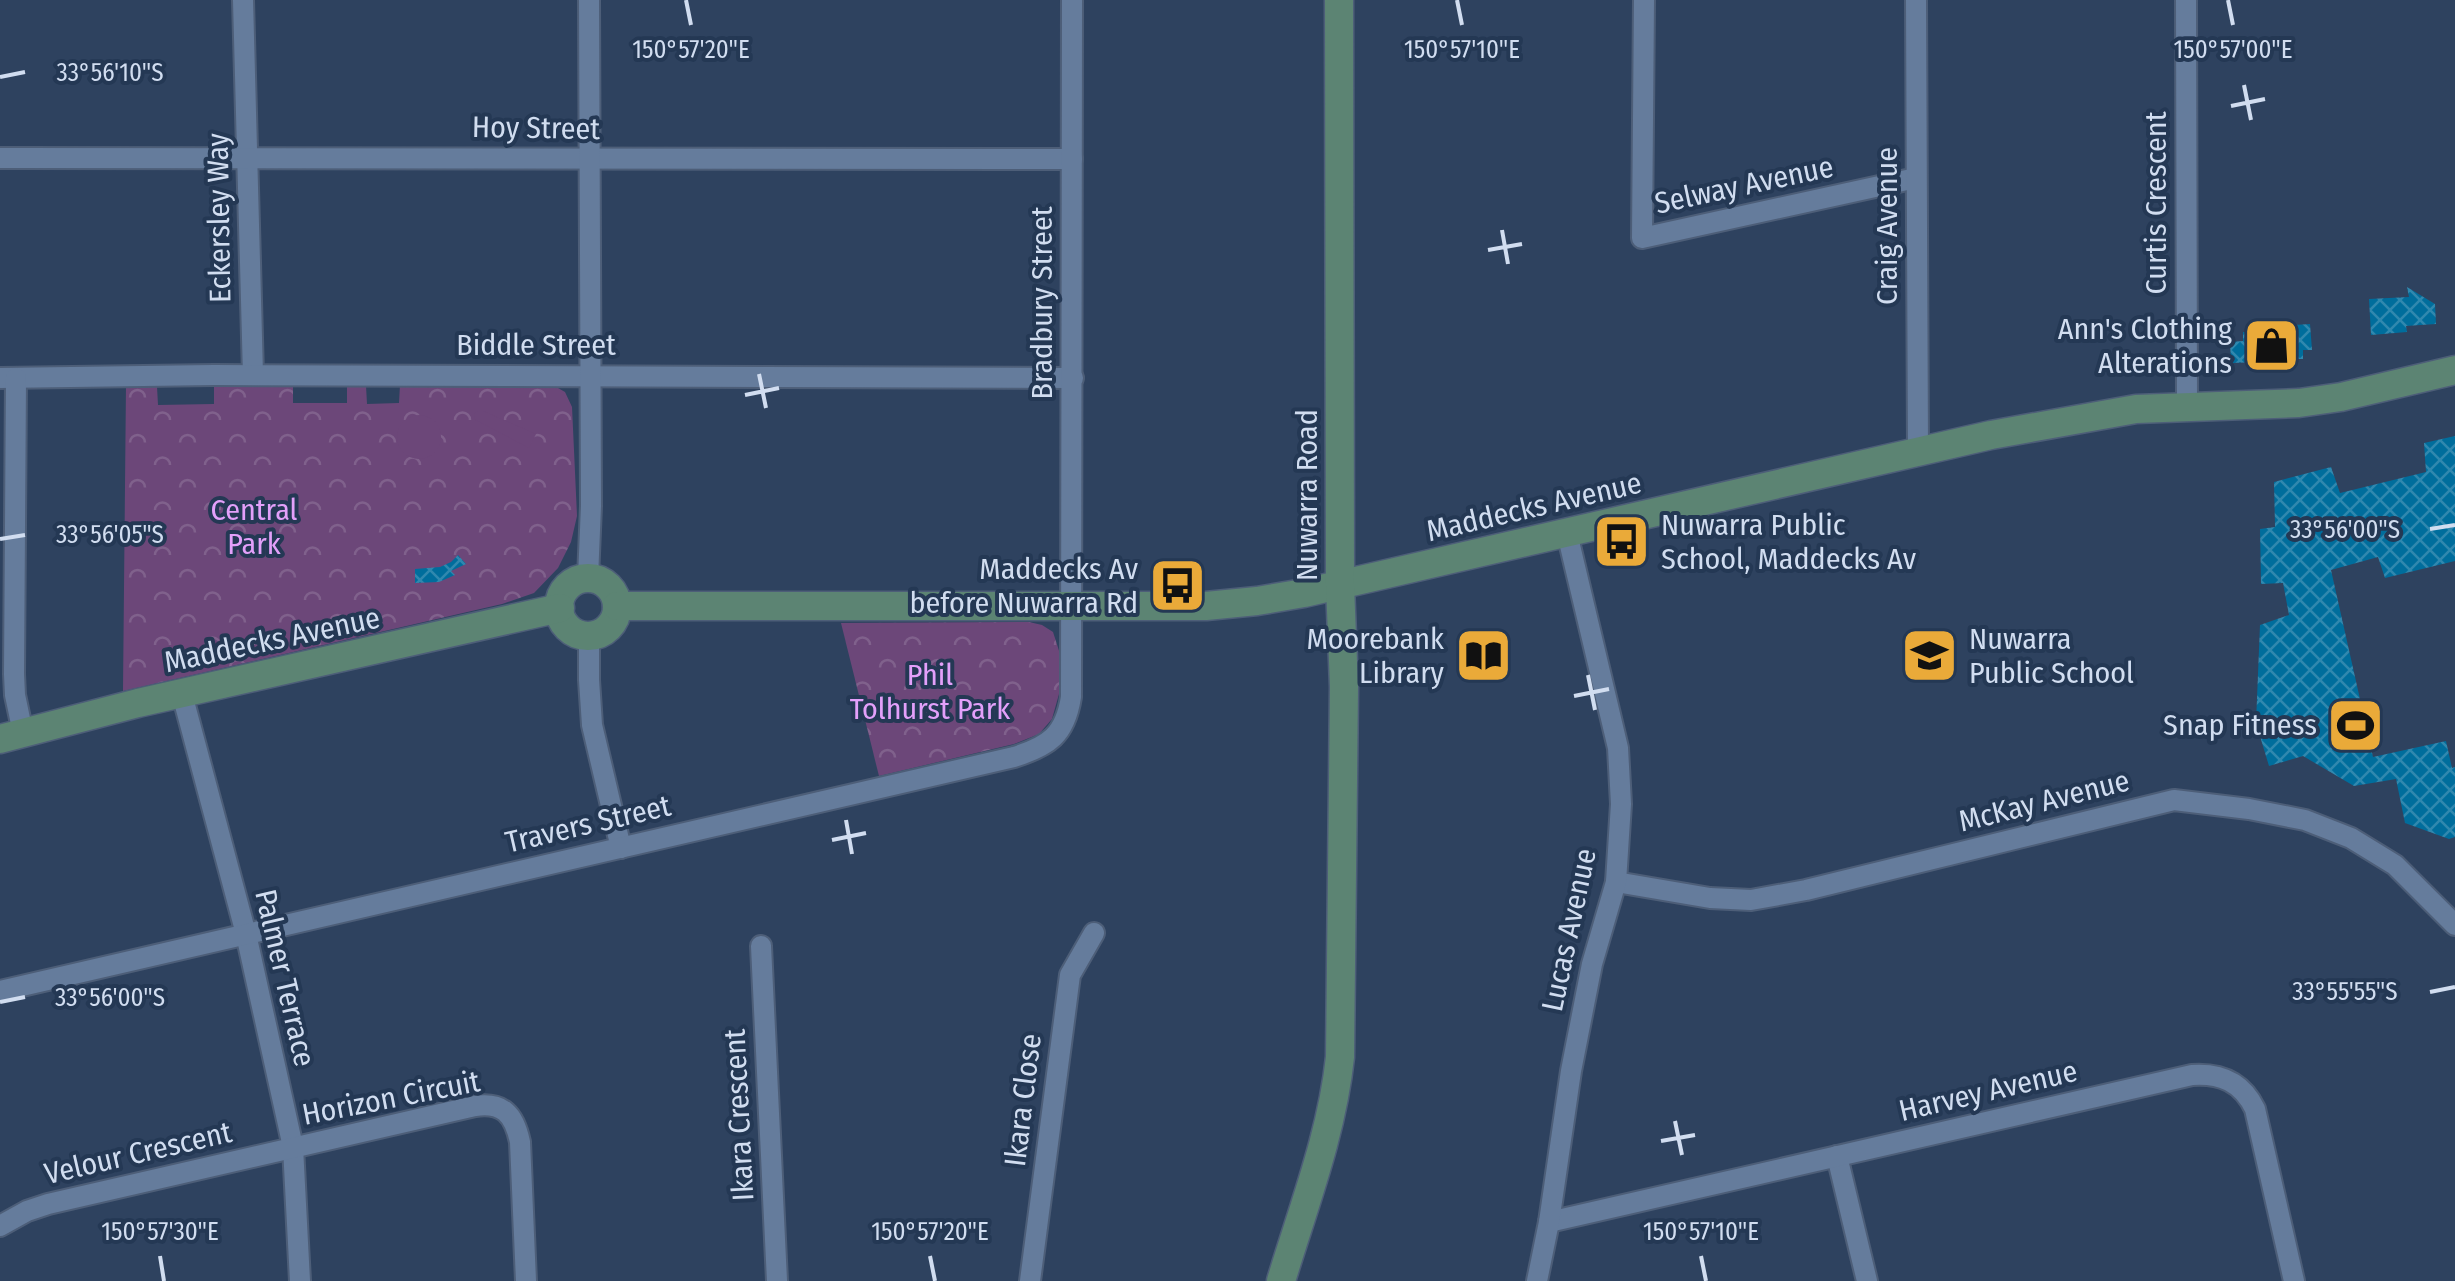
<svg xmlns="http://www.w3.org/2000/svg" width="2455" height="1281" font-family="'Fira Sans Condensed',sans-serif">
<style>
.park{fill:url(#park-crowns)}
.garden{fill:#6c4779}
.building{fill:url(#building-cross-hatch)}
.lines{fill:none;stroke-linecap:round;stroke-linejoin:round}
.street-casing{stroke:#4d5e78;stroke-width:24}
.secondary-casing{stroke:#4d5e78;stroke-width:31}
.street{stroke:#657c9c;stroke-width:20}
.secondary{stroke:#5c8473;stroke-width:28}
.ticks{fill:none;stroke:#d1ddf0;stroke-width:4}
.labels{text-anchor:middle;stroke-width:8;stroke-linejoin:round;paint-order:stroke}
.street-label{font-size:30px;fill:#d1ddf0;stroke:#243854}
.poi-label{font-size:30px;fill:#d1ddf0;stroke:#243854;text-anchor:end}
.park-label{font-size:30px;fill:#e3a0fa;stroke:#243854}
.ticks-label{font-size:25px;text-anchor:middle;fill:#d1ddf0;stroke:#243854;stroke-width:8;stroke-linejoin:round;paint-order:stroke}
</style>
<defs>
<pattern id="park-crowns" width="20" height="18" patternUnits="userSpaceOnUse" patternTransform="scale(2.5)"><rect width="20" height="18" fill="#6c4779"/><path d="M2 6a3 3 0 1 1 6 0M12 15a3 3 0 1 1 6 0" fill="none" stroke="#80618c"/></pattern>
<pattern id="building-cross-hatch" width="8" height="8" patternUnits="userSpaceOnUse" patternTransform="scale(2.5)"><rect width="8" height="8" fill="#006d9c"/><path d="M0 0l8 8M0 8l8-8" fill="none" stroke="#3088af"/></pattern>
</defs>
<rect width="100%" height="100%" fill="#2e425f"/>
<g class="park">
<path d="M551,384L565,392L572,407L577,516L571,542L558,568L534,593L502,604L123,691L126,386L157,387L158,405L214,404V387L293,386V403H347V385L366,386L367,404L399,403L400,385Z"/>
<path d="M1029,622L1042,625L1053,632L1061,657L1059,694L1052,719L1039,734L1014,744L879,776L841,623Z"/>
</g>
<g class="garden">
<path d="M478,411H483L536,434L529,448L474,419L475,413Z"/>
<circle cx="419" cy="437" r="22"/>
</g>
<g class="building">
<path d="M2407,287L2435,304L2436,324L2406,326L2407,332L2371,335L2369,299L2409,297Z"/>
<path d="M2267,321H2277L2278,326L2310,324L2312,350H2303V359H2292V363H2283V365L2261,366V362L2231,363L2230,342L2243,341V332H2250Z"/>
<path d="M2455,436V561L2385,578L2378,557L2331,570L2373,757L2446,741L2452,768L2455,767V837L2449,839L2405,823L2396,779L2354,786L2303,756L2269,766L2256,723L2260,625L2289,615L2283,583L2261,584L2260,529L2275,527L2274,482L2331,467L2340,493L2426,472L2424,443Z"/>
<path d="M458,555L466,564L451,571L455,575L439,582L415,583V569L440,567L451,562Z"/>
</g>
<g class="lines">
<defs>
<g id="street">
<path d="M243,0L253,375"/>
<path d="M1644,0L1642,238L1916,178"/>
<path d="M1916,0L1918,452"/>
<path d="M2186,0L2187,407"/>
<path d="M0,158C357,157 714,159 1072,159"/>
<path d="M0,378L214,375L1073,378"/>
<path d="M16,378L14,674L15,695L23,733"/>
<path d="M588,578L591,506L589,0"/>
<path d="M589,636V680L592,725L621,848"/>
<path d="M182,694L246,934L293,1147L300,1281"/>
<path d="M1616,882L1710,898L1751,900L1806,890L2174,800L2249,809L2305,820L2351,838L2395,865L2455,925"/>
<path d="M761,946L777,1281"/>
<path d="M0,991L1014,757C1049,746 1065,735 1071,697L1072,0"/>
<path d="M1837,1156L1867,1281"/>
<path d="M1549,1222L2192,1075C2221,1073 2242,1082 2255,1109L2294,1281"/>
<path d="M0,1226L27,1211L48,1204L475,1106C503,1102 514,1114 520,1142L526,1281"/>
<path d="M1030,1281L1070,975L1094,933"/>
<path d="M1537,1281L1549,1222L1571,1071L1592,964L1616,882L1621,804L1618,748L1567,533"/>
</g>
<g id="secondary">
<circle cx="588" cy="607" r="29"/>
<path d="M617,606H1206L1257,601L1304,593L1991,435L2136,409L2299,403L2341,397L2455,370"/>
<path d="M0,739L138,703L560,608"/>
<path d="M1281,1281C1303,1208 1332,1134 1340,1057L1344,687L1340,585L1339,0"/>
</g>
</defs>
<use href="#street" class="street-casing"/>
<use href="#secondary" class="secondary-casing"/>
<use href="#street" class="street"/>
<use href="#secondary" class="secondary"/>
</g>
<path class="ticks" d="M686,0L691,25M1457,0L1462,25M2228,0L2233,25M0,77L25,72M2244,85L2251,120M2231,106L2265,99M1502,230L1508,264M1488,250L1522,244M759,374L766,408M745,395L779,388M2430,529L2455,525M0,539L25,535M1588,675L1595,710M1574,696L1609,689M846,820L852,854M832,840L866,833M2430,992L2455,987M0,1002L25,997M1675,1121L1682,1155M1661,1141L1695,1135M160,1256L164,1281M930,1256L935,1281M1701,1256L1706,1281"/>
<defs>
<symbol id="shop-square" viewBox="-11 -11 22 22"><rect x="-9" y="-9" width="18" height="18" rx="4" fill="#eaaa39" stroke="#243854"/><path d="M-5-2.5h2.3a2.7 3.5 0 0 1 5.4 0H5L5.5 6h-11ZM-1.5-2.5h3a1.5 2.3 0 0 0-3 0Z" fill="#111"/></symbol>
<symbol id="bus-square" viewBox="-11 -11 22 22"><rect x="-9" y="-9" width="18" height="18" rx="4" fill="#eaaa39" stroke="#243854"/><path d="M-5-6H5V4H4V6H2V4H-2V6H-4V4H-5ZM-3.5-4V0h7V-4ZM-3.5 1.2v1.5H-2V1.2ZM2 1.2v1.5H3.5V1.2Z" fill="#111"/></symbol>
<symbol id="library-square" viewBox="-11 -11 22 22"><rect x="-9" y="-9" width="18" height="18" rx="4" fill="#eaaa39" stroke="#243854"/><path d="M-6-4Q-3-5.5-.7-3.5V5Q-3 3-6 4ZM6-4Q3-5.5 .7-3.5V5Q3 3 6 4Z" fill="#111"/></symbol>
<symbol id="school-square" viewBox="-11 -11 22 22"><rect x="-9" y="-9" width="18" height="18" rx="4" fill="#eaaa39" stroke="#243854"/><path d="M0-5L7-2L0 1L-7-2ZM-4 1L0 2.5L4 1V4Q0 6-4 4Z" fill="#111"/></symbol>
<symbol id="stadium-square" viewBox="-11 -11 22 22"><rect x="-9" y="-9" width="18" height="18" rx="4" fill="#eaaa39" stroke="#243854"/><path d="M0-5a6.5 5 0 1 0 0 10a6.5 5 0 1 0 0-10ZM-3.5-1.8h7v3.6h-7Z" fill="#111"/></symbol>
</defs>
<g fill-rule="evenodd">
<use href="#shop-square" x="2240" y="314" width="63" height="63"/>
<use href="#bus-square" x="1590" y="510" width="63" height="63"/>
<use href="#bus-square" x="1146" y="554" width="63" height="63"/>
<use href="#library-square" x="1452" y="624" width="63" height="63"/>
<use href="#school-square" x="1898" y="624" width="63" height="63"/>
<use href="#stadium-square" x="2324" y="694" width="63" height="63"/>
</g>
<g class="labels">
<g class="street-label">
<text transform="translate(536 128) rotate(1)" y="10">Hoy Street</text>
<text transform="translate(1744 185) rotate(-12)" y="10">Selway Avenue</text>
<text transform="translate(2156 203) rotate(-90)" y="10">Curtis Crescent</text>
<text transform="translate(219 218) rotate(-91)" y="10">Eckersley Way</text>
<text transform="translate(1887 226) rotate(-90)" y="10">Craig Avenue</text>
<text transform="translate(1042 303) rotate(-90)" y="10">Bradbury Street</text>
<text x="536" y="355">Biddle Street</text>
<text transform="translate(1307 495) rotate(-90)" y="10">Nuwarra Road</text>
<text transform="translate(1534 507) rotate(-13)" y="10">Maddecks Avenue</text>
<text transform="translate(272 640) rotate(-12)" y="10">Maddecks Avenue</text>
<text transform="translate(2044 801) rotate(-14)" y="10">McKay Avenue</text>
<text transform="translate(588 824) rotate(-13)" y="10">Travers Street</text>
<text transform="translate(1569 930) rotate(-78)" y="10">Lucas Avenue</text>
<text transform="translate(285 978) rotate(77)" y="10">Palmer Terrace</text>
<text transform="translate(1988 1091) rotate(-13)" y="10">Harvey Avenue</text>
<text transform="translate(391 1098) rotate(-11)" y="10">Horizon Circuit</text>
<text transform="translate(1023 1100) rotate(-83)" y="10">Ikara Close</text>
<text transform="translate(739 1115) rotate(-93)" y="10">Ikara Crescent</text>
<text transform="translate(138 1153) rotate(-13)" y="10">Velour Crescent</text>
</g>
<g class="poi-label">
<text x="2232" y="339">Ann's Clothing<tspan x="2232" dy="34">Alterations</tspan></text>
<text x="1661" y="535" text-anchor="start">Nuwarra Public<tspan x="1661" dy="34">School, Maddecks Av</tspan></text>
<text x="1138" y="579">Maddecks Av<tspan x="1138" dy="34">before Nuwarra Rd</tspan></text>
<text x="1444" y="649">Moorebank<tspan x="1444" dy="34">Library</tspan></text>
<text x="1969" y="649" text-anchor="start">Nuwarra<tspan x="1969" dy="34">Public School</tspan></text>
<text x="2317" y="735">Snap Fitness</text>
</g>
<g class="park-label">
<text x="254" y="520">Central<tspan x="254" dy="34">Park</tspan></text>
<text x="930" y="685">Phil<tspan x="930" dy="34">Tolhurst Park</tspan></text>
</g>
</g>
<g class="ticks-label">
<text x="1462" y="58">150°57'10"E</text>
<text x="2233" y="58">150°57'00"E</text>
<text x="691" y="58">150°57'20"E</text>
<text x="110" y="81">33°56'10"S</text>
<text x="2345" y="538">33°56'00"S</text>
<text x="110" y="543">33°56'05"S</text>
<text x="2345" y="1000">33°55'55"S</text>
<text x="110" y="1006">33°56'00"S</text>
<text x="160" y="1240">150°57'30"E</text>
<text x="930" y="1240">150°57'20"E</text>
<text x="1701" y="1240">150°57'10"E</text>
</g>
</svg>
